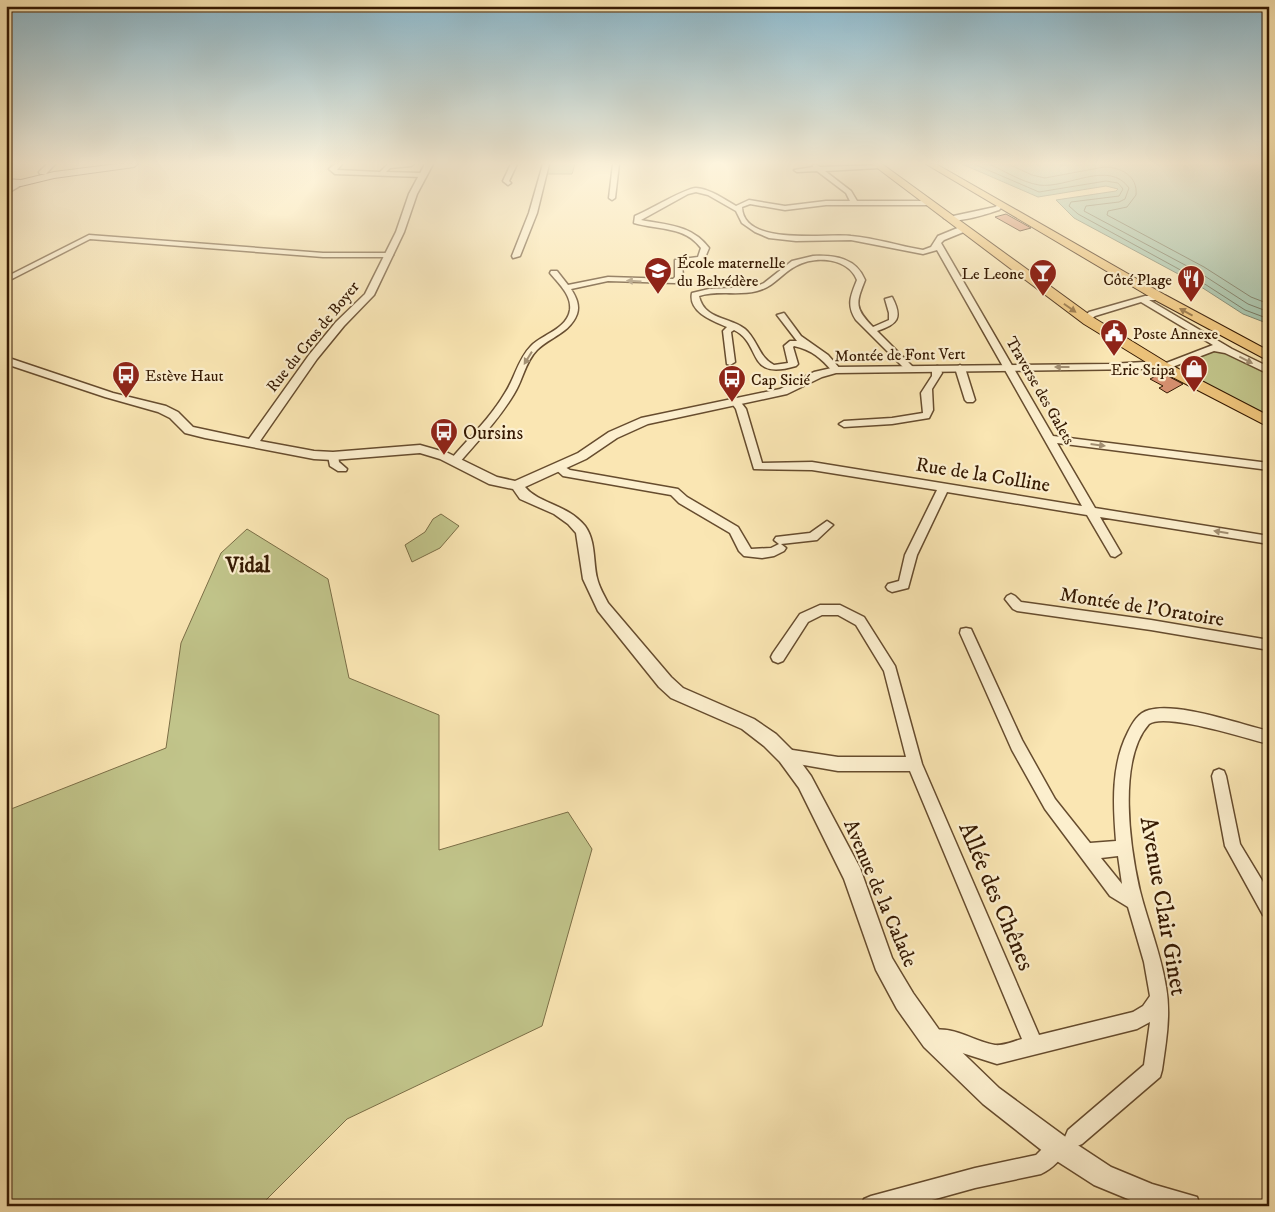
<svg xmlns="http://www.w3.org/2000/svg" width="1275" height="1212" font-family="'IM FELL DW Pica',serif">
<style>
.green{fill:#c1c48a;stroke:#7b6e46}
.water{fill:#9fc0a8;stroke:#757d66}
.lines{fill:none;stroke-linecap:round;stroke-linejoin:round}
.shore{stroke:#6a6c55;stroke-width:1}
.building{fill:#d69070;stroke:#351902}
.minor-casing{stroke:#664c2e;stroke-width:3}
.tertiary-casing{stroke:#664c2e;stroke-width:3}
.secondary-casing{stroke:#351902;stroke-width:2}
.primary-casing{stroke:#351902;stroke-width:2}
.minor{fill:#fcefce;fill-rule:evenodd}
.tertiary{fill:#fcefce;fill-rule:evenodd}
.secondary{fill:#fcefce;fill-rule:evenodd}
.primary{fill:#edc37a;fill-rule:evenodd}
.oneway{fill:#a28f72}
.oneway2{fill:#916e3e}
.labels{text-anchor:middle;stroke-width:4.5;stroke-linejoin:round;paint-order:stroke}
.far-poi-label{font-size:16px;fill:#351902;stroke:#fcefce;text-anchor:start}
.far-street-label{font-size:16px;fill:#351902;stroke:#fcefce}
.poi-label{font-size:20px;fill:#351902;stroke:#fcefce;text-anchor:start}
.street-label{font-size:20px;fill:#351902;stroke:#fcefce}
.neighbourhood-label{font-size:21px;font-weight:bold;fill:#351902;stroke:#fcefce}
.near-street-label{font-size:24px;fill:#351902;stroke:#fcefce}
</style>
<rect width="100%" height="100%" fill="#fae6b3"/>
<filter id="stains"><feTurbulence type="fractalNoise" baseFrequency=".004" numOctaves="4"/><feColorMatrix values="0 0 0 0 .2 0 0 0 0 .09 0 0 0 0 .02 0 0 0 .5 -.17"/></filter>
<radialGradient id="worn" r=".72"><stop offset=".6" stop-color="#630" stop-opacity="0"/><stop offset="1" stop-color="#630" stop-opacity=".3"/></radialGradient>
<g class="green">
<path d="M549,164H575L572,174H546Z"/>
<path d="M1214,351L1228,354L1269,375V415L1184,373L1181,368V365Z"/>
<path d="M441,514L459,526L440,548L412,562L405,545L425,532L433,519Z"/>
<path d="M247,529L328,579L349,678L439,715V850L568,812L592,849L542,1026L347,1119L260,1206H6V811L166,748L181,643L221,553Z"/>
</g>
<path class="water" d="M962,164H1269V324L1243,314L1195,283L1074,218L1056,200L1116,191L1118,189L1106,186L1038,197Z"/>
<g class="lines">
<g class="shore">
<path d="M974,164L1039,192L1106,181L1118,183L1123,189L1119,196L1071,202L1069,206L1078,214L1197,279L1245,310L1269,319"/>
<path d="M989,164C1005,171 1021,182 1039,185C1067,189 1109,159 1129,188L1125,199L1119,202L1086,206L1084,211L1200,273L1248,304L1269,312"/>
<path d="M1008,164L1032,175L1045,178L1104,167C1121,167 1138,176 1136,195L1127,207L1108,211L1107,215L1204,267L1251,297L1269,304"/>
</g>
</g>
<g class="building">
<path d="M1006,214L1024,224L1031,228L1020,231L995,217Z"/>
<path d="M1162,373L1183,384L1167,393L1159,388L1163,386L1150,379Z"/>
</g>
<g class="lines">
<defs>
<g id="minor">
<path d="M335,164H342L337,170L380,172L388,164H414L411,166L390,168L386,172L422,173L425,175L422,177L335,174L329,169Z"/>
<path d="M511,164H517L509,181L511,183L508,185L503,181Z"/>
<path d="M543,164H549L537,213L520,256L513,258L512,256L529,213Z"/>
<path d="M613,164H619L615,198L612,200L609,198Z"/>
<path d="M815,164L820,167L881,165V167L879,168L825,171L851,191L857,201H928L931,203L928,205H826L785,210L750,204L742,207C743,247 826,233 851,236C875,238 899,246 923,250L931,247L938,236L960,227H966V231L944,240L941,243L1053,436L1269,463V470L1057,443L1095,508L1269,536V544L1100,517L1121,553L1115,557L1111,556L1087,515L947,492L917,555L908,588L892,592L888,590L886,587L888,584L899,581L905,555L937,490L812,470L754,469L736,409L731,402L733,400H739L746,409L762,463L812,462L1082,506L937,250L923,254L851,240L796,241L769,238L755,232L742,223L736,211L708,195L696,192L688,194L641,220C667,225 692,225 709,248L704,260L682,263L683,277L675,283L608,281L571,289C576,297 580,305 577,314C570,333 550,337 537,350C525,362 523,380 514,394C499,419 478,441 459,463H451L450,461L451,459C470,437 491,417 505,393C515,378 518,359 531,346C543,334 567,329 570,310C572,295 558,283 550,273L551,271H557L568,285L608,277L673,279L675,277V260L698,257L701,248C685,226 658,230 634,223L635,216C648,211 685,188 696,188C710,189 724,199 736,206L749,200L785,206L826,201H850L846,193L817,171L797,172L794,170L813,167V165Z"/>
<path d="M1000,204L1003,206L999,210C987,214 955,225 944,218L995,207Z"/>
<path d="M6,232L10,235L6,237Z"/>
<path d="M89,235L323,253H389L393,255L389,257H323L90,239L6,282V277Z"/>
<path d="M813,256C835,255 856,258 865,280C856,303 854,308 873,327L889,320V313L885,299L892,297C903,318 898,324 877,331L913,367V371H907L856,320C846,305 851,295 857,280C848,258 816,255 796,266C782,273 774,287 757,291C738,296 718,290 699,296C704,320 730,317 745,329C757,339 759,358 774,365L788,363L784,346L790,341H797L777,315L784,313L801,336L828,355L841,370L839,372H833C821,358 812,350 794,346L793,347L798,364L796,366C745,381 763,344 734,330L731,332L735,362L730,365L727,364L723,331L727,327C713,321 688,312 692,293L709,289L755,287L764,283L792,261Z"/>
<path d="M1145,296H1164V300H1149L1232,349L1269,367V374L1225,353L1214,351L1167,369H1161V365L1213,345L1141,302L1095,316L1089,321L1082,319L1089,312Z"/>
<path d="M960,365L965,368L975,400L973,402H967L965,400L955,368Z"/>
<path d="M937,366L940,367L942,373L932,389L933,410L929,418L892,424L844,427L839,424L844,421L892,418L923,413L921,393L932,376V369Z"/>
<path d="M333,453L338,456L339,462L347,469L346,471H338L330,466L328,456Z"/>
<path d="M558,463L570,470L678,489L687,497L738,527L751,549L771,548L779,544L774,540L776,537L810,533L827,521L833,525L817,540L781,544L786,548L784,551L774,556L762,558L744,556L739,551L730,533L679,503L671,495L563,476L553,467Z"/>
<path d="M1011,594L1015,596L1021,602L1151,620L1269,640V650L1151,630L1017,611L1013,609L1005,599L1007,596Z"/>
<path d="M820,605H840L864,617L895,666L922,764L1039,1035L1133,1012L1143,1006L1150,996L1144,962L1128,907L1110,896L1045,809L1012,750L960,633L961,629L966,628L971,629L1022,740L1055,799L1090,843L1116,841C1113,804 1111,765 1128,732C1133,722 1138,713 1149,710C1178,702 1239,724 1269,731V744C1248,739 1165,712 1149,724C1117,760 1130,848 1140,891C1148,923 1161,954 1166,987C1171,1015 1166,1042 1162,1070L1160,1077L1082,1144L1075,1147L1068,1144L1065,1137L1068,1130L1144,1065L1150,1022L1137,1029L997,1064L953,1050L927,1046L925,1039L927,1032C950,1023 974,1042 995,1045C1003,1046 1014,1041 1022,1039L910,771H838L781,761L779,756L781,751L786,749L838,757H906L884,671L856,625L838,615H822L808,622L783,661L778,663L773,661L771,657L773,653L800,614ZM1118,856L1122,884L1101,858Z"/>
<path d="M1219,769L1224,771L1226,776L1240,844L1269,892V917L1263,915L1225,846L1212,776L1214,771Z"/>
<path d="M1058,1137L1065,1140L1068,1147C1063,1158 1052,1169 1041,1174L975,1188L910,1206H861L864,1199L871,1196L975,1168L1036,1155L1051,1140Z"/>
</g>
<g id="tertiary">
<path d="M47,164H55L46,174H40L39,172Z"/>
<path d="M425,164H433L417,194L404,232L374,295L344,326L317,359L260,441L314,451L333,452L420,445L448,453L497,477L515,481L578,453L609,432L641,418L780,389L814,372L836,367L1110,364L1161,361L1162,363L1161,365L1143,369L836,373L822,377L787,394L648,424L617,438L586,459L525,487C539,504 567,504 585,526C596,541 593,562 597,578C599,587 604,595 608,603L671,677L683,688L754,719L776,734L792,750L811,776L860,868L892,958L913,993L940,1031L999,1088L1067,1138L1111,1167L1152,1184L1197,1197L1200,1206H1145L1094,1185L1049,1156L983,1104L924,1047L897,1009L876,970L844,879L799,788L780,762L764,746L742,729L671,698L659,687L598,611L583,579L576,533L568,524L554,514L520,499L513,489L489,484L440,459L420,453L333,460L314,459L205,438L185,433L170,418L158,412L105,397L6,364V357L113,393L166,406L178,412L193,427L249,439L309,355L336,322L365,294L396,232L409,194Z"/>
<path d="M18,181L25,183L6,194V188Z"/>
</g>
<path id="secondary" d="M117,164H138L134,167L54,178L21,186L6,185V179L21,180L54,172Z"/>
<g id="primary">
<path d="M872,164H882L1094,318L1169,364L1269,416V427L1159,370L1084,324Z"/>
<path d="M926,164H936L1165,295L1269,351V361L1157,301Z"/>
</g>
</defs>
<use href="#minor" class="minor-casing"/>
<use href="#tertiary" class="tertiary-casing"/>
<use href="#secondary" class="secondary-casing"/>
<use href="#primary" class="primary-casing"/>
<use href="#minor" class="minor"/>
<use href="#tertiary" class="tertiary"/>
<use href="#secondary" class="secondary"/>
<use href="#primary" class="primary"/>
</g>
<defs><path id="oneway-solid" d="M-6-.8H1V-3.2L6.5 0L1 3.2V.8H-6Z" transform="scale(1.25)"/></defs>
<g class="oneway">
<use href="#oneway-solid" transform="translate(634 281) rotate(-177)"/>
<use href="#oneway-solid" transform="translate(528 358) rotate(122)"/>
<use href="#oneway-solid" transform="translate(1246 360) rotate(27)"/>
<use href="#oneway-solid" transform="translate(1062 367) rotate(180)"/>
<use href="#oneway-solid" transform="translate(1098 445) rotate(7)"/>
<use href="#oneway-solid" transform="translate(1221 532) rotate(-171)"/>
</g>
<g class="oneway2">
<use href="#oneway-solid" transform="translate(1070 308) rotate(35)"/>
<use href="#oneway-solid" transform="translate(1186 312) rotate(-151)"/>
</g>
<linearGradient id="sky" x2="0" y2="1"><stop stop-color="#8bb9ce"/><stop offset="0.49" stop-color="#fdf4dd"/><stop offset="1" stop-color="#fdf4dd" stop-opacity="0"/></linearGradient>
<rect width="1275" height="333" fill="url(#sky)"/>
<defs>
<symbol id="school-pin" viewBox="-11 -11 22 30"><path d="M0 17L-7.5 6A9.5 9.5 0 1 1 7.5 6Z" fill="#8f2418" stroke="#fcefce"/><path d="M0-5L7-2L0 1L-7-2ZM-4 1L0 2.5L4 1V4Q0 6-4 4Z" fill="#fff"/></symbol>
<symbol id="bar-pin" viewBox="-11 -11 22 30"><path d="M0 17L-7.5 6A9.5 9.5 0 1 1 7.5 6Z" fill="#8f2418" stroke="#fcefce"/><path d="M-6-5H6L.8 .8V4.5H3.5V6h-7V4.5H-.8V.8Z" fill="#fff"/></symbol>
<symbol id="restaurant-pin" viewBox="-11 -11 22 30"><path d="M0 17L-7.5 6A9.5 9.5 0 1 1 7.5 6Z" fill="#8f2418" stroke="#fcefce"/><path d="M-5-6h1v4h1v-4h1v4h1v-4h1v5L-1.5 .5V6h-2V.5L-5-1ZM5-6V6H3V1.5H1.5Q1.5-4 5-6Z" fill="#fff"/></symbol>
<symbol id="civic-pin" viewBox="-11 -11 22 30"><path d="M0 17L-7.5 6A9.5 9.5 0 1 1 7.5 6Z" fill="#8f2418" stroke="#fcefce"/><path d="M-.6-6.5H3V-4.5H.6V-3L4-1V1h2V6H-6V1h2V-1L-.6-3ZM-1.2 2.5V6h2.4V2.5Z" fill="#fff"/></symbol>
<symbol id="shop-pin" viewBox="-11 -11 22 30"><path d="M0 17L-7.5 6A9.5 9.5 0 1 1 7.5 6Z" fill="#8f2418" stroke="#fcefce"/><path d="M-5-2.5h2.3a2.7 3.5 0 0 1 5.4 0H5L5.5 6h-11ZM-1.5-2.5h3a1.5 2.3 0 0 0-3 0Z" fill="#fff"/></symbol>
<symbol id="bus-pin" viewBox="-11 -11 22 30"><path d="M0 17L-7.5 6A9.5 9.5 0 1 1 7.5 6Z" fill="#8f2418" stroke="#fcefce"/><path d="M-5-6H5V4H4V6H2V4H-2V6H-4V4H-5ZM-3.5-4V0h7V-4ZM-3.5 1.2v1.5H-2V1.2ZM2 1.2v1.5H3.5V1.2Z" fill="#fff"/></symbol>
</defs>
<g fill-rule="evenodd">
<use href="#school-pin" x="642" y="255" width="32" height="43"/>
<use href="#bar-pin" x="1027" y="257" width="32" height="43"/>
<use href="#restaurant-pin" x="1175" y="263" width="32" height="43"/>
<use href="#civic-pin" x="1098" y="317" width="32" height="43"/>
<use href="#shop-pin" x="1178" y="353" width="32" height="43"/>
<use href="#bus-pin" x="110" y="359" width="32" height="43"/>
<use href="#bus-pin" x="716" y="363" width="32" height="43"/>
<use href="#bus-pin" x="428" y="416" width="32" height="43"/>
</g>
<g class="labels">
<g class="far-poi-label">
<text x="677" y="268">École maternelle<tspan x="677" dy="18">du Belvédère</tspan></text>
<text x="1024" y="279" text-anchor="end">Le Leone</text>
<text x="1172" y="285" text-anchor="end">Côté Plage</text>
<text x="1133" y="339">Poste Annexe</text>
<text x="1175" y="375" text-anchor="end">Eric Stipa</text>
<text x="145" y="381">Estève Haut</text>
<text x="751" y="385">Cap Sicié</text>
</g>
<g class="far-street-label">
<text transform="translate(312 336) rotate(-51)" y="6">Rue du Cros de Boyer</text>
<text transform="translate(900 354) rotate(-1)" y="6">Montée de Font Vert</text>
<text transform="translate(1041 390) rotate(60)" y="6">Traverse des Galets</text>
</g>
<g class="poi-label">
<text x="463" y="439">Oursins</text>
</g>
<g class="street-label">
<text transform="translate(983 474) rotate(9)" y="7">Rue de la Colline</text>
<text transform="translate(1142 606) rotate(9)" y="7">Montée de l'Oratoire</text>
<text transform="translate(881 893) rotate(67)" y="7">Avenue de la Calade</text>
</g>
<g class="neighbourhood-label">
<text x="248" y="572">Vidal</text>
</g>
<g class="near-street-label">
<text transform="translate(997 896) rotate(67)" y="8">Allée des Chênes</text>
<text transform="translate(1164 906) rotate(80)" y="8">Avenue Clair Ginet</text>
</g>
</g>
<rect width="1275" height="1212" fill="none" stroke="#fae6b3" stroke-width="25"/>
<rect x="8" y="8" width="1260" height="1197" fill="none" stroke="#351902" stroke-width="2.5"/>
<rect x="12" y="12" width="1250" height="1187" fill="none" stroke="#351902"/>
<rect width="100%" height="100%" filter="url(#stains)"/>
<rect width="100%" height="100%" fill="url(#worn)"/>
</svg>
